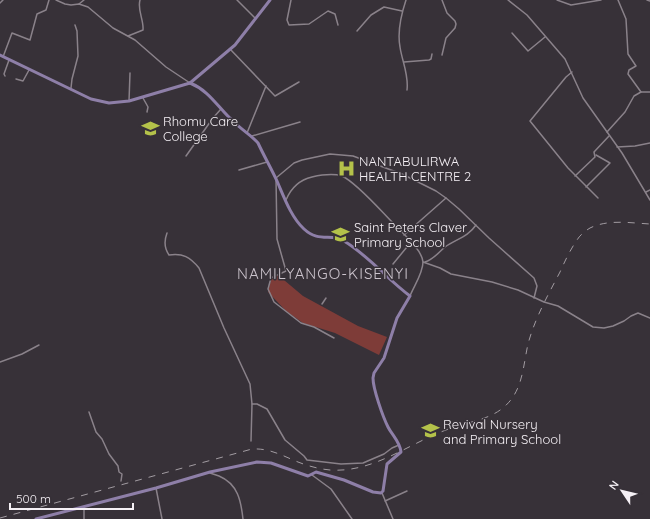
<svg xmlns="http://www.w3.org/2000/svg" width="650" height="519" font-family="Quicksand,sans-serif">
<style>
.pitch{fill:#7e3c38}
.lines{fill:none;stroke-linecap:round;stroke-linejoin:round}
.minor{stroke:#8a828a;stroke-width:1.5}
.secondary{stroke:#8e7fa8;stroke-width:3}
.rail{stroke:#a29ca2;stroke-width:1;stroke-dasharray:7 7;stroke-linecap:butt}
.labels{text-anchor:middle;stroke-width:3;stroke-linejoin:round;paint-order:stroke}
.poi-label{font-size:13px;fill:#f5f0f5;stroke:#373138;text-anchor:start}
.quarter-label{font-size:15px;letter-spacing:1px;fill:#cbc3cc;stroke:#373138}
</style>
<rect width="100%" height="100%" fill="#373138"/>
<path class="pitch" d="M278,275L303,296L358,326L387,337L379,355L335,333L303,323L286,311L268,292L271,280Z"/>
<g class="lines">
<g class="minor">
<path d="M56,0L65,4L71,5L79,4L88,7L113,28L135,40L166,67L190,83"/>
<path d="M237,0L255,18"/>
<path d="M291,0L287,20L289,25L309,24L328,11L335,14L338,25"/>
<path d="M406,0C401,15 397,31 400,47C402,61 409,75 407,90"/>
<path d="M508,0L527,15L565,59L583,98L622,153L650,200"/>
<path d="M557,0L571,5L601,0"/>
<path d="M618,0L626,19L628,54L636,66L629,70L628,74L641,92"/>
<path d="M647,0L650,1"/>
<path d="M0,3L3,0"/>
<path d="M79,4L84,0"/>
<path d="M357,31L371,15L384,7L402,11"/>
<path d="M512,33L528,51L545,37"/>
<path d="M128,36L143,30C144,20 137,10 140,0"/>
<path d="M230,49L275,96L299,82"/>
<path d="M442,55L446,38L455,28L456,24L455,21L447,13L442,0"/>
<path d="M3,57L12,33L30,40L37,14L46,10L49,0"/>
<path d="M404,62L429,60L431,59L432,54"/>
<path d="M572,72L566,77L530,121L568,168L598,198"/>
<path d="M5,76L4,74L9,60"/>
<path d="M16,79L23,81L29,70"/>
<path d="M71,88L72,79L78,56L77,31L75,25"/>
<path d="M143,98L148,107L147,112"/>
<path d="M129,101L130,73"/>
<path d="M607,132L625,112L634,96L641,92H650"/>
<path d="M247,133L266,86"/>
<path d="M252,136L300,122"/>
<path d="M617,147L635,146L650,143"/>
<path d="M186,156L213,118L221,109"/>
<path d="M239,170L267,162"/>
<path d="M575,176L595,157L594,152L609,136"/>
<path d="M586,187L610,163L596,155"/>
<path d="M646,192L650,190"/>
<path d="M286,200C291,188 299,180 312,177C321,175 332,173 342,176C357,183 381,211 393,223C401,232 422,249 423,262C423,273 414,286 410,296"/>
<path d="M167,233C164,241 164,248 169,255C183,253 190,257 199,268L224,328L250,384L252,404L251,441"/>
<path d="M404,235L446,198"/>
<path d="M423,262L440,268L451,274L492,282L518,290L544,302L558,306L593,327L604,328L613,326L624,321L631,316L638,313L650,318"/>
<path d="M425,262C434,259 438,253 445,247C456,239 468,237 476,225"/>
<path d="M393,264L411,242"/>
<path d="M322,304L326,298"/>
<path d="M334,338L314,327L301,323L274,302L268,289L271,278L286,271L277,239L276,178L294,163L302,160L330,154L353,156L402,174L436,191L446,198L459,209L489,238L534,278L537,286L534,298"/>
<path d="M0,362L22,354L39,345"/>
<path d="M252,404H257L267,409L285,440L304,456L307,460L341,464L363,463L384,454L392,448L399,445"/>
<path d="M89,412L96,432L102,439L109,454L118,466L119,472L122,474L121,481"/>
<path d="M210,473C213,474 216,475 219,476C238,484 241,501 243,519"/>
<path d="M312,475L331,489L352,519"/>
<path d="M156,488L162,519"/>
<path d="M382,493L393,519"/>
<path d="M385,501L407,491"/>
<path d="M84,507V519"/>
</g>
<g class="secondary">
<path d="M0,55L91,99L109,103L129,101L190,83"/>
<path d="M190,83L235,45L270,0"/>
<path d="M36,519L156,488L210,472L257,462L271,463L308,476L316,472L344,480L373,492L381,493L383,491L387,464L401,452C400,442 392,435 388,427C383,417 373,389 373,378L374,373L384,358L397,318L410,296C387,279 369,256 344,241C331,233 319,243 304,229C291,217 284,197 277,181C271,168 264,156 258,143C251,135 242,130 234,122C218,108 210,91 190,83"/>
</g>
<path class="rail" d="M0,518L252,449C270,448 283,456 298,462C308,466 319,469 330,470C373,473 408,444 446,430C465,422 488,421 504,407C523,391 523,366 528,344C535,318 548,295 560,272C565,261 570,250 577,240C580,235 585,231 590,228C608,219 631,223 650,224"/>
</g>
<defs>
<symbol id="school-bare" viewBox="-9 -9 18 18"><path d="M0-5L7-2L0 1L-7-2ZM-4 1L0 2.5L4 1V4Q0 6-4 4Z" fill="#b4c24a" stroke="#373138" stroke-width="2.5" paint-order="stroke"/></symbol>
<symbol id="hospital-bare" viewBox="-9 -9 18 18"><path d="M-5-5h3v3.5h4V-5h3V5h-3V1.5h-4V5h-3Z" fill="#b4c24a" stroke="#373138" stroke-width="2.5" paint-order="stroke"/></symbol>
</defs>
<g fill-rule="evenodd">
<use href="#school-bare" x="138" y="116" width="25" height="25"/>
<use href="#hospital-bare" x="334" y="156" width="25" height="25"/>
<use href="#school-bare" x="328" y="222" width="25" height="25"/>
<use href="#school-bare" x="418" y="418" width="25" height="25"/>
</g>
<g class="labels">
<g class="poi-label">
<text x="163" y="126">Rhomu Care<tspan x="163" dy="15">College</tspan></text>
<text x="359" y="166">NANTABULIRWA<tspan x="359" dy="15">HEALTH CENTRE 2</tspan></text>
<text x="354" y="232">Saint Peters Claver<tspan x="354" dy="15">Primary School</tspan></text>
<text x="443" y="429">Revival Nursery<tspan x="443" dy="15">and Primary School</tspan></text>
</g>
<g class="quarter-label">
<text x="323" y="279">NAMILYANGO-KISENYI</text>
</g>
</g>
<g transform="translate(622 491) rotate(305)" stroke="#373138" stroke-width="3" paint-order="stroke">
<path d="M0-3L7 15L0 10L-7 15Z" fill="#f5f0f5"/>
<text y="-6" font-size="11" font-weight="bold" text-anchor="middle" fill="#f5f0f5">N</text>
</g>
<path d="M10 503v6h123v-6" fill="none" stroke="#f5f0f5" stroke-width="2"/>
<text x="16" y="503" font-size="12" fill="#f5f0f5" stroke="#373138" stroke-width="3" paint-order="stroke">500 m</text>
</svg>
